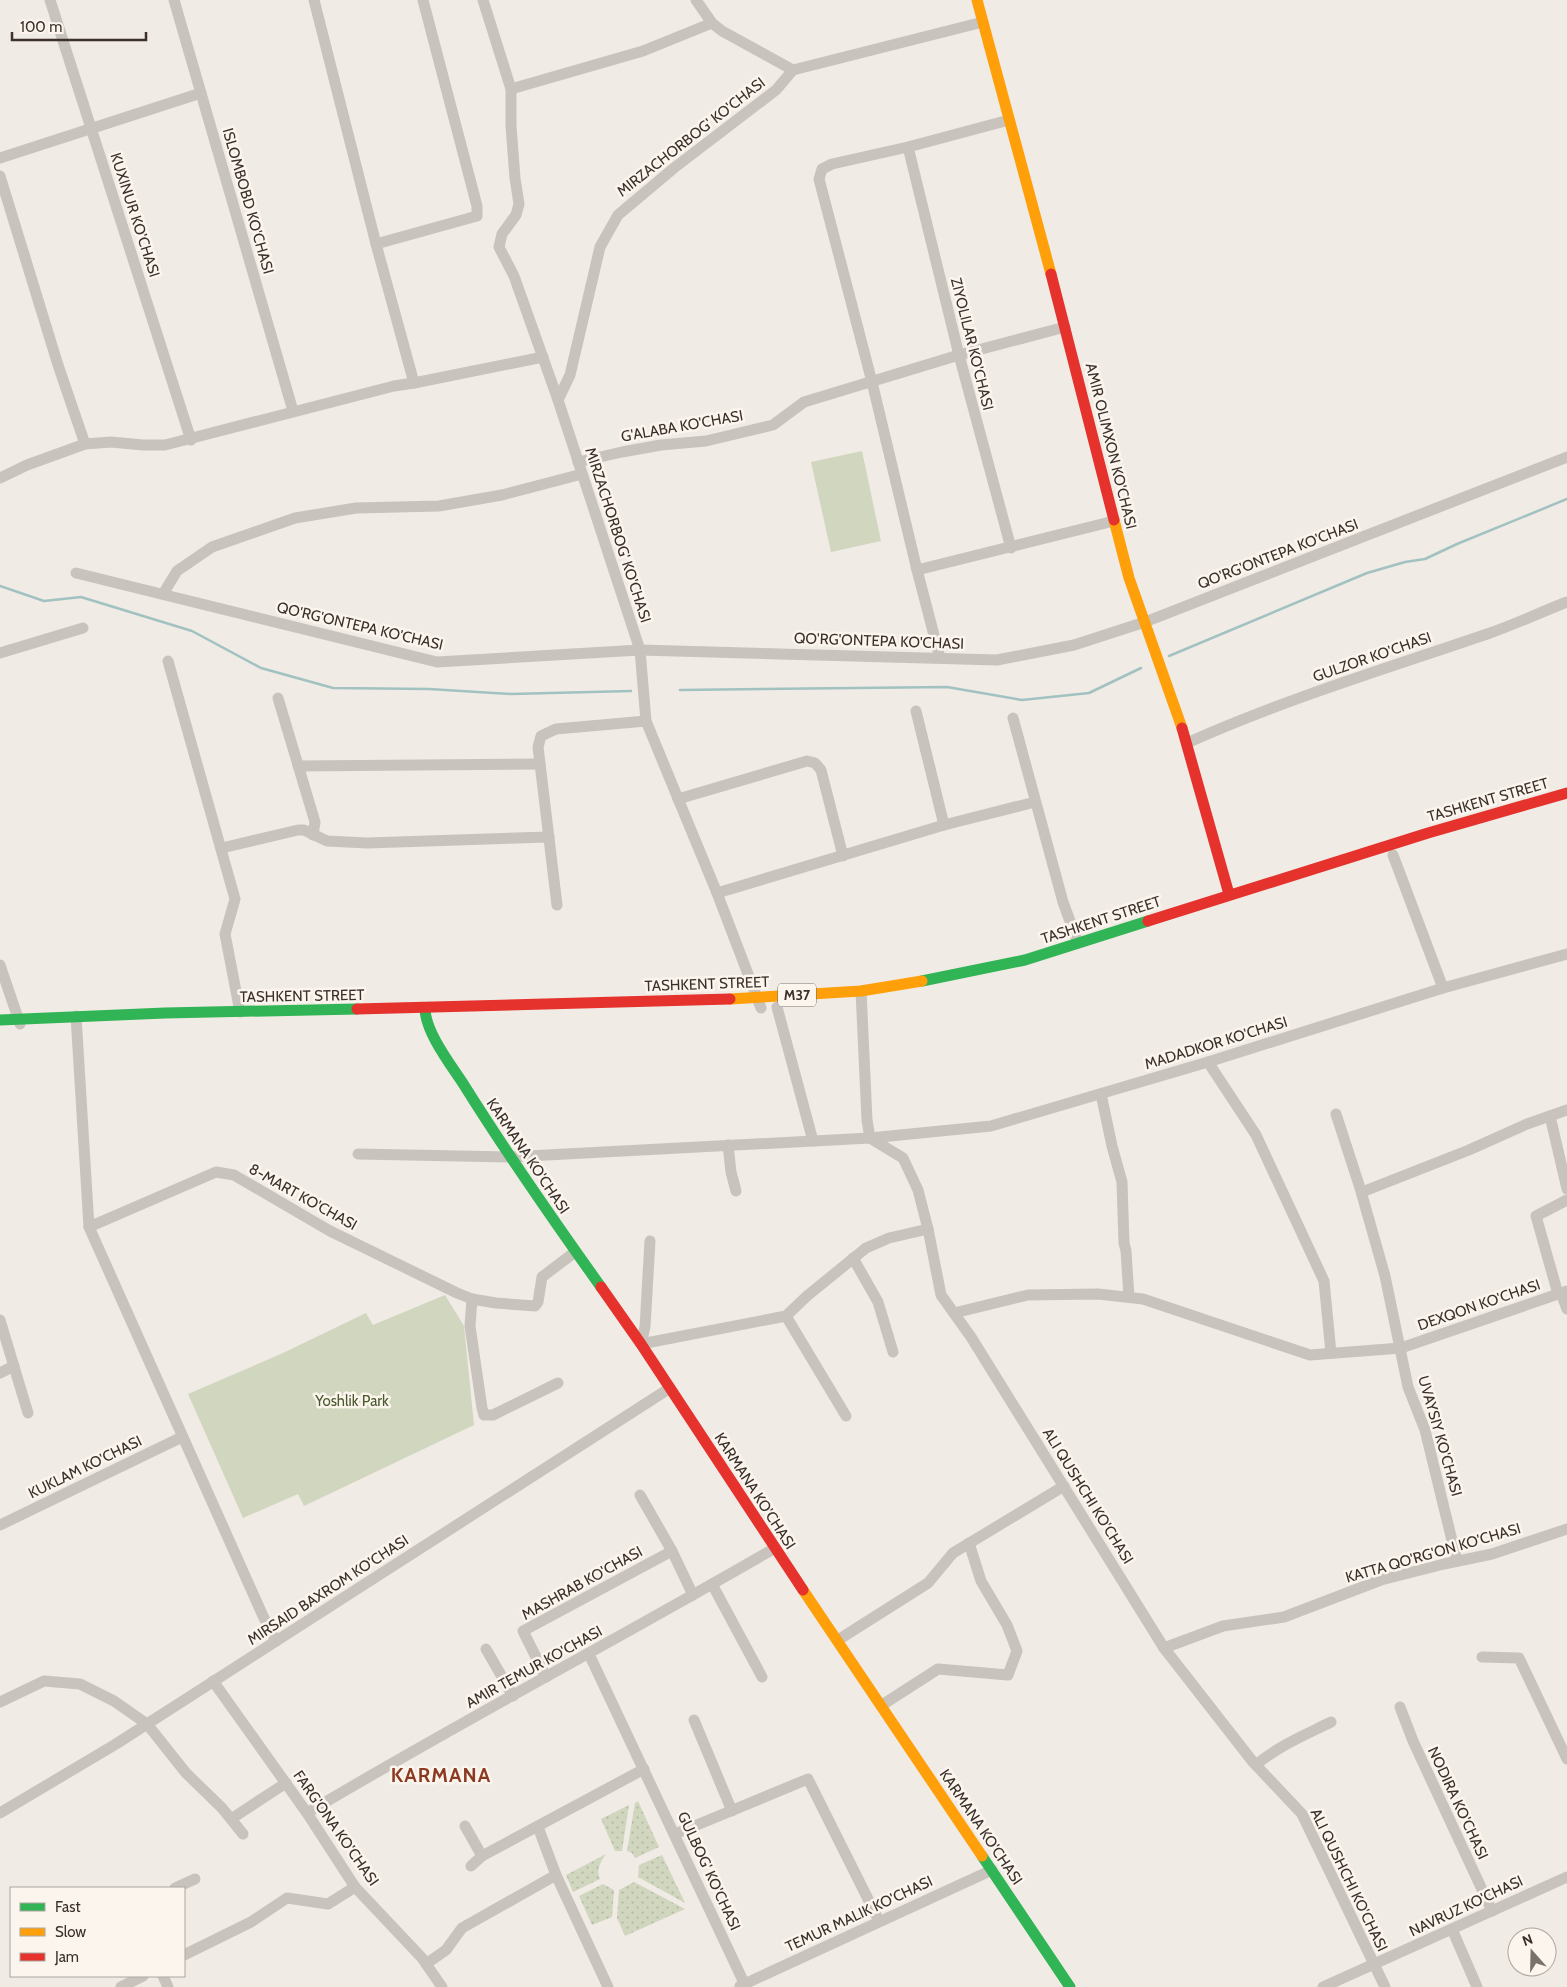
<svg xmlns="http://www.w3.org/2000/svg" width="1567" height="1987" font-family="Cabin,sans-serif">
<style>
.grass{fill:url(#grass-dots)}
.park{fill:#d1d6bf}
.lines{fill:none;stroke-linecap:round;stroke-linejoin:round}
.stream{stroke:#a1c2c1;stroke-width:2.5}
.street{stroke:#c9c3be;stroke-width:11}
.fast{stroke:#30b455;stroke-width:11}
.slow{stroke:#ff9f0a;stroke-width:11}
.jam{stroke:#e5322d;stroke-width:11}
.labels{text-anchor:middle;stroke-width:5;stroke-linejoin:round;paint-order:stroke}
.shield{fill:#fbf5ee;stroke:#756b66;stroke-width:1}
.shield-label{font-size:14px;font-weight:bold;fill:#3b302b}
.street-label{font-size:15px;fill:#3b302b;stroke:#fbf5ee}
.park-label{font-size:15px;fill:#4a5a2e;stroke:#fbf5ee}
.district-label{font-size:20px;font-weight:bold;letter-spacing:1px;fill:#8c3b22;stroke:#fbf5ee}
</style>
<defs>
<pattern id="grass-dots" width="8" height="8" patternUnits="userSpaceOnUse" patternTransform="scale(1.25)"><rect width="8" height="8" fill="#d1d6bf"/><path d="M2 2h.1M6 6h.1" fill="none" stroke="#b4b8a4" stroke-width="1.8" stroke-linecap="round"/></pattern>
</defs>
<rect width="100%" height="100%" fill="#f0ebe5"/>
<g class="grass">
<path d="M638,1801L659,1847L635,1858L632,1853L627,1851L635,1803Z"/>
<path d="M629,1805L622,1851H615L601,1819Z"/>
<path d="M606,1854C600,1863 596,1869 600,1879L573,1892L566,1875Z"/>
<path d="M662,1855L685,1903L638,1877L639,1865Z"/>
<path d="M634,1882L685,1909L625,1936L617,1918L619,1890Z"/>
<path d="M603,1884L614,1890L612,1917L592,1925L579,1896Z"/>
</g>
<g class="park">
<path d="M862,451L881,541L831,552L811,462Z"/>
<path d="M445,1295L464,1326L474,1425L304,1506L298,1494L243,1518L188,1394L281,1354L366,1313L373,1325Z"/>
</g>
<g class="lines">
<g class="stream">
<path d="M0,586L44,601L81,597L192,631L261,668L333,688L429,689L511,694L631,691"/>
<path d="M1169,656L1367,573L1405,562L1425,559L1457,544L1567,499"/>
<path d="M680,690L947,687L1022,700L1089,693L1141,668"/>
</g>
<g class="street">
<path d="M50,0L191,440"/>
<path d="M174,0L293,411"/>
<path d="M314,0L376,244L414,383"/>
<path d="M483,0L511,89V126L515,178L519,204L516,215L502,234L499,247L514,276L558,400L640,650L646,721L717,893L761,1008"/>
<path d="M696,0L712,23L722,31L793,70"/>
<path d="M511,89L643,51L712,23"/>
<path d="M908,147L959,355L1011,548"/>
<path d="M0,158L201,93"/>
<path d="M0,176L58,365L85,444"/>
<path d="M376,244L477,216V206L423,0"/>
<path d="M558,400L570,375L600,247L618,215L674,168L776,90L793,70L983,22"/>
<path d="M578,462L622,452L661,445L706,441L773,425L804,402L959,355L1065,327"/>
<path d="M0,478L27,465L85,444L111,442L143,445H165L394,386L414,383L543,357"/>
<path d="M917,570L1114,521"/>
<path d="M76,573L437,662L640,650L997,660L1074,645L1145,622L1567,457"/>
<path d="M163,594L177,571L212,547L295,518L356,508L439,506L502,495L582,474"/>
<path d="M0,653L83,628"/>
<path d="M940,658L917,570L872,382L819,179L822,169L832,164L908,147L1009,120"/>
<path d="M168,661L235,899L225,934L240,1012"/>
<path d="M278,698L315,822L313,835"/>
<path d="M916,711L944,825"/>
<path d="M1013,718L1063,902L1078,943"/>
<path d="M1187,743C1285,699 1388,668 1490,633C1516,624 1541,612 1567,602"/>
<path d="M298,766L540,764"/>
<path d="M678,799L807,761L815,763L821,770L843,856"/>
<path d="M222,848L298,830H304L327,841L367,843L549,837"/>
<path d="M1393,855L1443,988"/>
<path d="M717,893L944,825L1035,802"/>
<path d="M557,905L538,747L541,736L556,729L646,721"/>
<path d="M0,965L20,1024"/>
<path d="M861,991L867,1120L870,1138"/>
<path d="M777,1007L813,1141"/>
<path d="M76,1016L89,1227L263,1616L276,1641"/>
<path d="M1208,1062L1256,1135L1324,1281L1331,1353"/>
<path d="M1101,1094L1112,1146L1122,1182L1124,1243L1126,1251L1129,1297"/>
<path d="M1336,1114L1360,1188L1385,1276L1408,1387L1425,1430L1457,1561"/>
<path d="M1550,1116L1567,1189"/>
<path d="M870,1138L903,1158L918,1190L928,1229L941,1295L971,1337L1164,1648L1253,1762L1302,1814L1385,1987"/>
<path d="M728,1145L731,1172L736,1191"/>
<path d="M358,1154L509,1157L870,1138L991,1126L1208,1062L1443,988L1567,954"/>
<path d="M1362,1192L1469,1150L1527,1124L1567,1110"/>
<path d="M89,1227L216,1172L234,1175L330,1231L457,1293L472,1299L496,1303L535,1306L538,1302L542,1277L575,1252"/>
<path d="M650,1241L645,1327L641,1344L786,1316L807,1296L866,1248L889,1238L928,1229"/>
<path d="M853,1258L878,1302L893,1352"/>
<path d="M1561,1293L1567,1309"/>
<path d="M1558,1294L1536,1216L1567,1200"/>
<path d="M472,1299L470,1326L482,1408L484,1415H493L558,1383"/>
<path d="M954,1313L1028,1295L1098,1294L1143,1299L1310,1355L1401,1348L1567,1291"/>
<path d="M786,1316L846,1416"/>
<path d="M0,1320L28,1413"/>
<path d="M0,1373L14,1366"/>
<path d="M640,1495L672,1551L693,1595"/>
<path d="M0,1525L182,1437"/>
<path d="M712,1584L762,1677"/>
<path d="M838,1640L928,1583L953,1553L1064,1486"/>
<path d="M1164,1648L1223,1626L1284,1617L1381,1580L1444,1564L1492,1554L1567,1529"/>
<path d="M486,1649L513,1696"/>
<path d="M589,1654L746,1987"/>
<path d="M1482,1657L1519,1658L1567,1759"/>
<path d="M546,1677L523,1631L672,1551"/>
<path d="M213,1681L307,1813L355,1887L422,1958L442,1987"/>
<path d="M0,1702L44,1681L80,1684L114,1701L147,1724L186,1773L222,1808L243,1834"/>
<path d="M882,1705L938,1669L1008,1675L1017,1651L1007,1625L981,1581L969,1543"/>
<path d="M1400,1707L1413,1741L1492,1911"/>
<path d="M694,1720L732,1811"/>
<path d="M1256,1765C1278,1746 1305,1735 1331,1722"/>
<path d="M0,1813L116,1744L670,1388"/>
<path d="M307,1813C461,1721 620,1638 775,1548"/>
<path d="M231,1819L286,1783"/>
<path d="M465,1826L482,1856"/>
<path d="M538,1827L556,1875L608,1987"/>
<path d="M675,1834L808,1779L879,1921"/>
<path d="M471,1866L482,1856L644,1769"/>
<path d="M175,1888L195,1879"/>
<path d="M1452,1929L1477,1987"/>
<path d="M184,1955L251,1922L287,1898L328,1904L355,1887"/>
<path d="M426,1964L446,1950L462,1928L556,1875"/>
<path d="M163,1976L168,1987"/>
<path d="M740,1986L992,1870"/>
<path d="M121,1987L143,1976"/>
<path d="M1323,1987L1567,1877"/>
</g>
<g class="fast">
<path d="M922,981L1025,960L1148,921"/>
<path d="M425,1008C425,1032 451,1065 464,1085C507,1154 554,1221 601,1287"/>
<path d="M0,1020L165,1013L357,1009"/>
<path d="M982,1856L1070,1987"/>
</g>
<g class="slow">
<path d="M977,0L1051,274"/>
<path d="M1114,520L1129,578L1182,728"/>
<path d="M730,999L861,991L922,981"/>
<path d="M803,1590L982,1856"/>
</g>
<g class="jam">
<path d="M1051,274L1114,520"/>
<path d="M1182,728L1229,894"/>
<path d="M1148,921L1428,833L1567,793"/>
<path d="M357,1009L730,999"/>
<path d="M601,1287L641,1344L803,1590"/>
</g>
</g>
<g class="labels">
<rect class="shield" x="778" y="983.5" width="38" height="23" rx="4"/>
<g class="shield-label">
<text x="797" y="1000">M37</text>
</g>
<g class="street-label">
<text transform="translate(691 137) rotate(-38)" y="5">MIRZACHORBOG' KO'CHASI</text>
<text transform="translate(248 201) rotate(74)" y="5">ISLOMBOBD KO'CHASI</text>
<text transform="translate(135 215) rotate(72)" y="5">KUXINUR KO'CHASI</text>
<text transform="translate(972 344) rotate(76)" y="5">ZIYOLILAR KO'CHASI</text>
<text transform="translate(682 426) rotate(-10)" y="5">G'ALABA KO'CHASI</text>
<text transform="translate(1111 446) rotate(76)" y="5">AMIR OLIMXON KO'CHASI</text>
<text transform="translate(618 535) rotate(72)" y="5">MIRZACHORBOG' KO'CHASI</text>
<text transform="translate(1278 554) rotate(-21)" y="5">QO'RG'ONTEPA KO'CHASI</text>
<text transform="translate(360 626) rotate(13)" y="5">QO'RG'ONTEPA KO'CHASI</text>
<text transform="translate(879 641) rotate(2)" y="5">QO'RG'ONTEPA KO'CHASI</text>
<text transform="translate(1372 657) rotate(-19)" y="5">GULZOR KO'CHASI</text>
<text transform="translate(1488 800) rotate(-16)" y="5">TASHKENT STREET</text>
<text transform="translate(1101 920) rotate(-18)" y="5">TASHKENT STREET</text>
<text transform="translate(707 984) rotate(-2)" y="5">TASHKENT STREET</text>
<text transform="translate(302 996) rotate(-1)" y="5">TASHKENT STREET</text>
<text transform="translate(1216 1043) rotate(-17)" y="5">MADADKOR KO'CHASI</text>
<text transform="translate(528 1156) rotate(56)" y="5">KARMANA KO'CHASI</text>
<text transform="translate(303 1197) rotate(29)" y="5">8-MART KO'CHASI</text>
<text transform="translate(1479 1305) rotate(-19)" y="5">DEXQON KO'CHASI</text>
<text transform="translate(1440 1436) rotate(74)" y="5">UVAYSIY KO'CHASI</text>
<text transform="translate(85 1467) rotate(-26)" y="5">KUKLAM KO'CHASI</text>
<text transform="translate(755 1491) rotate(57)" y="5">KARMANA KO'CHASI</text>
<text transform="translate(1088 1496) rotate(58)" y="5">ALI QUSHCHI KO'CHASI</text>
<text transform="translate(1433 1553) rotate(-16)" y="5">KATTA QO'RG'ON KO'CHASI</text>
<text transform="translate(582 1583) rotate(-29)" y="5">MASHRAB KO'CHASI</text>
<text transform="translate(328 1590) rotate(-33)" y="5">MIRSAID BAXROM KO'CHASI</text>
<text transform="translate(534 1667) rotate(-29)" y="5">AMIR TEMUR KO'CHASI</text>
<text transform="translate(1458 1803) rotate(65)" y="5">NODIRA KO'CHASI</text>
<text transform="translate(981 1827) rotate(56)" y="5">KARMANA KO'CHASI</text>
<text transform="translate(336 1828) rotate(55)" y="5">FARG'ONA KO'CHASI</text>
<text transform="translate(709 1871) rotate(65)" y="5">GULBOG' KO'CHASI</text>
<text transform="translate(1349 1880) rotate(64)" y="5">ALI QUSHCHI KO'CHASI</text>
<text transform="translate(1466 1906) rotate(-25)" y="5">NAVRUZ KO'CHASI</text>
<text transform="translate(859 1914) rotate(-25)" y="5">TEMUR MALIK KO'CHASI</text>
</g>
<g class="park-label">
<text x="352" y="1406">Yoshlik Park</text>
</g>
<g class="district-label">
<text x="441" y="1782">KARMANA</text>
</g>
</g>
<rect x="10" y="1887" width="175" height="90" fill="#fbf5ee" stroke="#aea6a0"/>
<rect x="20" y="1903" width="25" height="8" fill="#30b455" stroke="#aea6a0"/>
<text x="55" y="1912" font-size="15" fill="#3b302b">Fast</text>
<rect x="20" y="1928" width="25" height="8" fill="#ff9f0a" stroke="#aea6a0"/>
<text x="55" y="1937" font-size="15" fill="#3b302b">Slow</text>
<rect x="20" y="1953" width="25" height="8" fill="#e5322d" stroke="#aea6a0"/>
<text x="55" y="1962" font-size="15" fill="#3b302b">Jam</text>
<g transform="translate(1532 1952) rotate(340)"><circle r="24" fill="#fbf5ee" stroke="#aea6a0"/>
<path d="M0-4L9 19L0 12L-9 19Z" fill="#7a716c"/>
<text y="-8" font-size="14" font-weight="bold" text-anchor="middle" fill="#3b302b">N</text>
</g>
<path d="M12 32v8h134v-8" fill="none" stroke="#3b302b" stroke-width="2.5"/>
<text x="20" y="32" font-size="15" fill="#3b302b" stroke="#fbf5ee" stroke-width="4" paint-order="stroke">100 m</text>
</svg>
